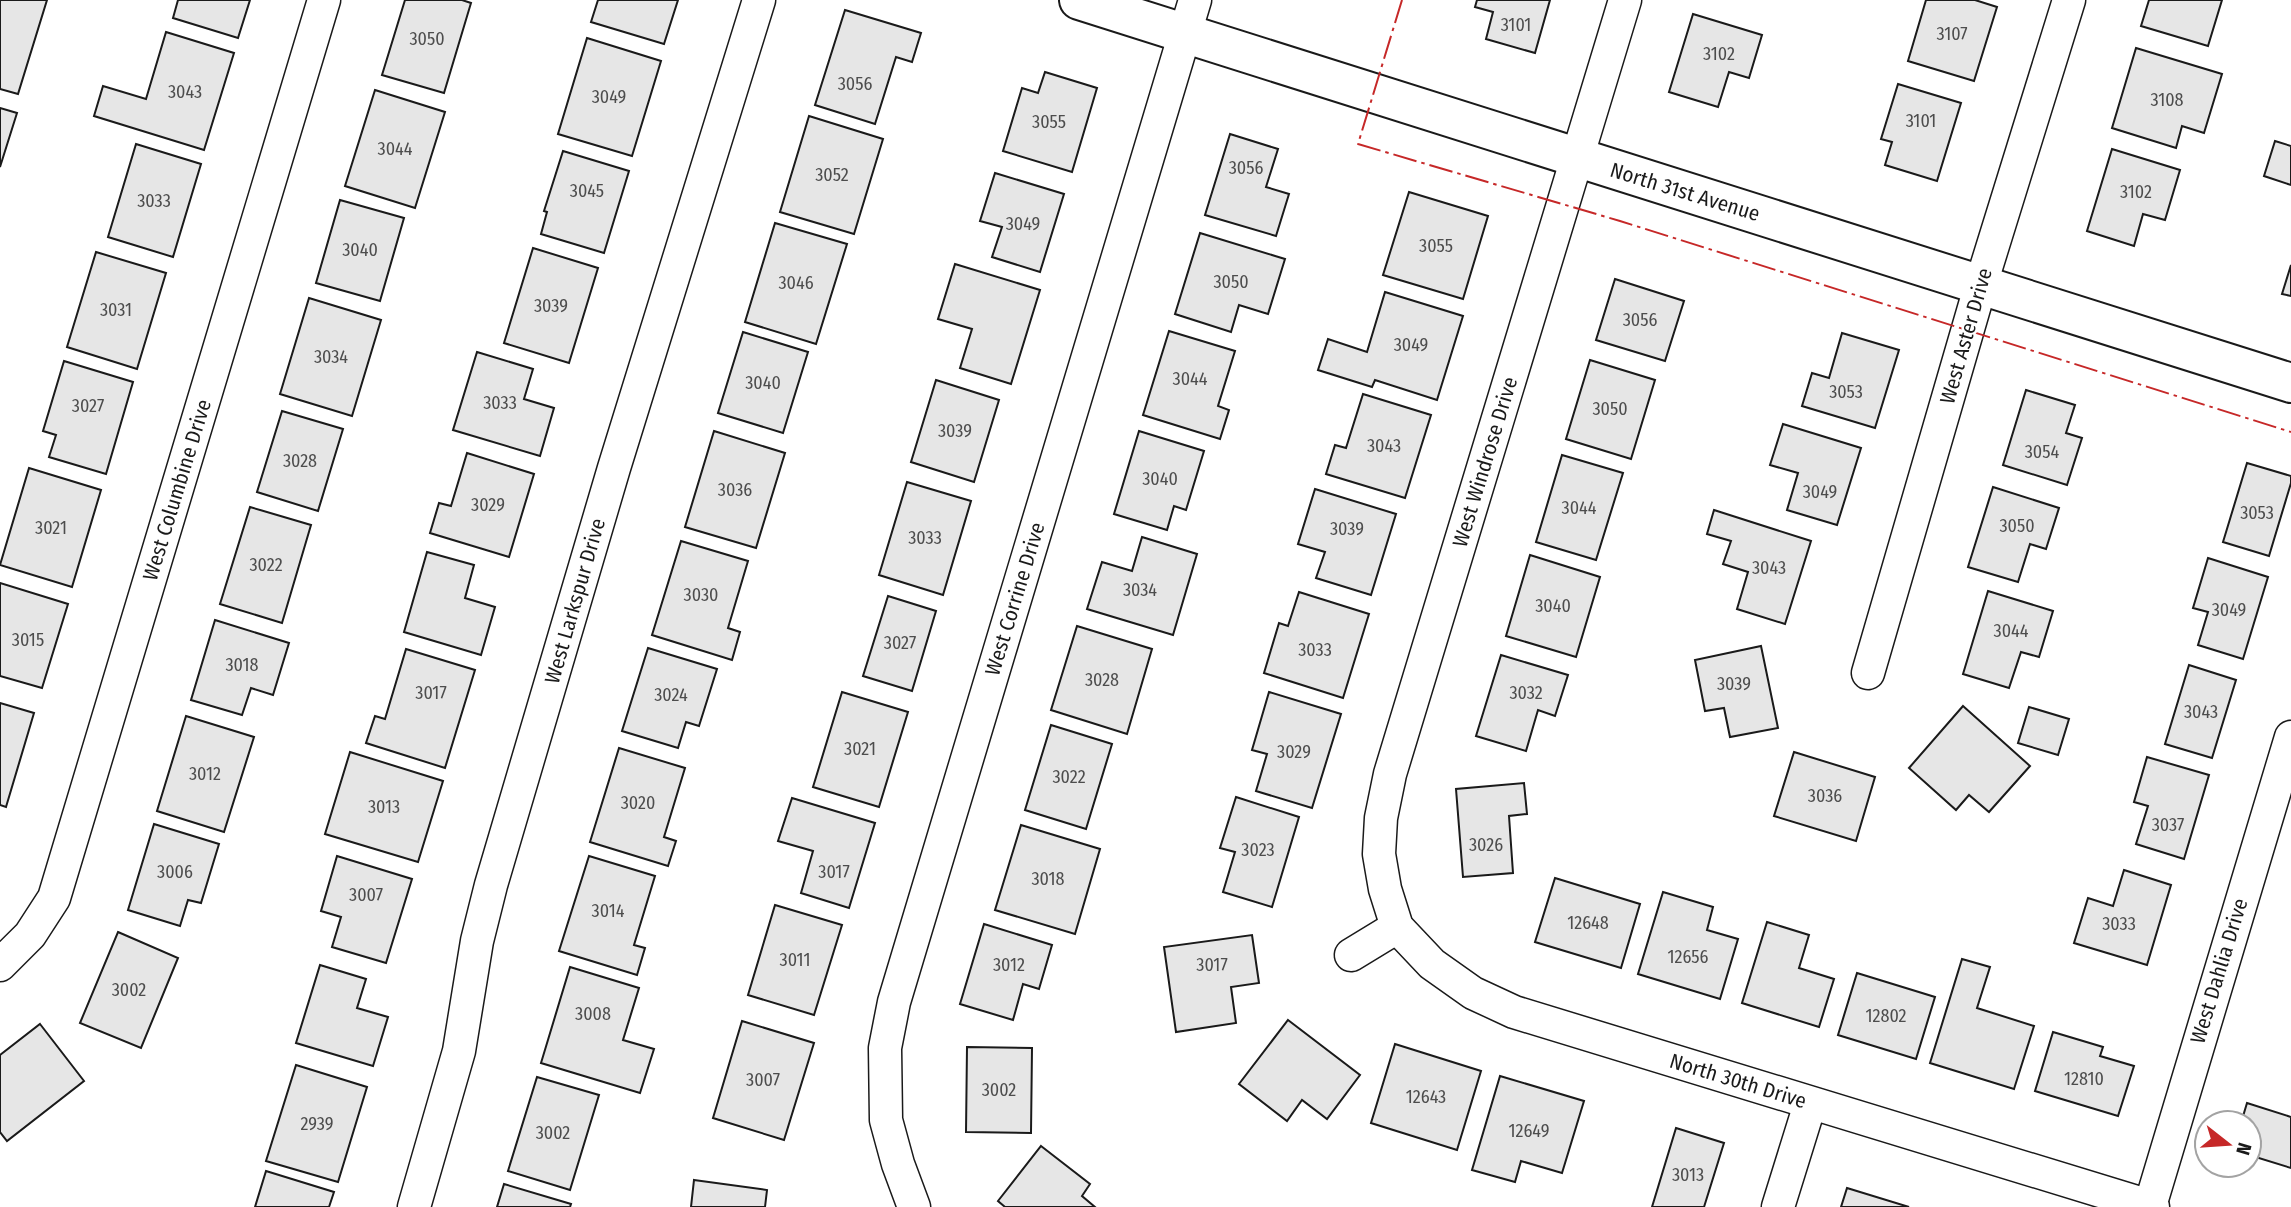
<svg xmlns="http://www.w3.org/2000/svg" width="2291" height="1207" font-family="'Fira Sans Condensed',sans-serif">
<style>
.building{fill:#e6e6e6;stroke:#1a1a1a;stroke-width:2}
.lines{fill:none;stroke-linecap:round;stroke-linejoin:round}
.minor-casing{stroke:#1a1a1a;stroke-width:35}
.tertiary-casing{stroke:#1a1a1a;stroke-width:42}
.minor{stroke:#fff;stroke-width:32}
.tertiary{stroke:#fff;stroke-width:38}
.power{stroke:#c62828;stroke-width:2;stroke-dasharray:24 5 3.5 5;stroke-linecap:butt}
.labels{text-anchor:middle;stroke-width:5;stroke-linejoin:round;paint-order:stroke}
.number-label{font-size:18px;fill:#4d4d4d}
.street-label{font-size:21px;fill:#1a1a1a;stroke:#fff}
</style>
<rect width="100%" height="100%" fill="#fff"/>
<g class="building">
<path d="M0,0H47L18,94L0,89Z"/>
<path d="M178,0H250L238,38L173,18Z"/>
<path d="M405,0H462L471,3L444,93L382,75Z"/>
<path d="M598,0H678L664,44L591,22Z"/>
<path d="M1477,0H1550L1535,53L1486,39L1493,12L1475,7Z"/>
<path d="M1926,0H1975L1997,7L1974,81L1908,61Z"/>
<path d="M2149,0H2222L2208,46L2141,26Z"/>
<path d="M845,10L921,33L912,62L896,57L875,124L815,105Z"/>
<path d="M1693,14L1762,35L1749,78L1729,72L1718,107L1669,92Z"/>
<path d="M166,32L234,53L204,150L94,116L103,86L146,99Z"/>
<path d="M587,38L661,61L632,156L558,134Z"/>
<path d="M2136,48L2222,74L2204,133L2182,126L2176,148L2112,128Z"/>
<path d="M1045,72L1097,88L1072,172L1003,151L1022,88L1038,93Z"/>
<path d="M1898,84L1961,103L1937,181L1885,165L1892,142L1881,139Z"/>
<path d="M375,90L445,112L415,208L345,186Z"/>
<path d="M0,108L17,113L0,167Z"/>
<path d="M809,116L883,139L854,234L780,212Z"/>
<path d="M1230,134L1278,149L1266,187L1289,194L1276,236L1205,215Z"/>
<path d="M2275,141L2291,146V185L2264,176Z"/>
<path d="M136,144L201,164L173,257L108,237Z"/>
<path d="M2112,149L2180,170L2165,220L2143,214L2134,246L2087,231Z"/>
<path d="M563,151L629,171L604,253L541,234L547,212L544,211Z"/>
<path d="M995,173L1064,194L1040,272L992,257L1002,227L980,221Z"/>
<path d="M1409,192L1488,216L1463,299L1383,275Z"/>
<path d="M340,200L404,218L380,301L316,283Z"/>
<path d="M775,223L847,244L816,344L745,322Z"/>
<path d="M1200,233L1285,259L1268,314L1239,305L1231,332L1175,314Z"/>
<path d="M533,248L598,268L569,363L504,343Z"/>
<path d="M96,252L166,273L137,369L67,347Z"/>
<path d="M955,264L1040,290L1011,384L960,368L972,329L938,319Z"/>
<path d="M2291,265V296L2282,294Z"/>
<path d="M1615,279L1684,301L1665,361L1596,340Z"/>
<path d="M1385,292L1463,316L1437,400L1375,380L1372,387L1318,370L1328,339L1367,352Z"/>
<path d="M309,298L381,320L352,416L280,394Z"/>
<path d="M1169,331L1235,351L1218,406L1229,410L1220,439L1143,415Z"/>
<path d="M743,332L808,352L783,433L718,413Z"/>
<path d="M1842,333L1899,350L1875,428L1802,406L1812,373L1829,378Z"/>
<path d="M477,352L533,369L524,399L554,408L540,456L453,430Z"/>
<path d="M1590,360L1655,380L1631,459L1566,439Z"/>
<path d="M64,361L133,382L106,474L49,457L56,435L43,431Z"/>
<path d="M936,380L999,400L974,482L911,462Z"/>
<path d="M2026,390L2075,405L2066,433L2082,438L2067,485L2003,465Z"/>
<path d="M1363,394L1431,415L1405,498L1326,474L1335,445L1346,448Z"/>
<path d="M282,411L343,429L318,511L257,492Z"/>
<path d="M1783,424L1861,448L1837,525L1787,510L1798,473L1770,465Z"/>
<path d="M714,431L785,453L756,548L685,527Z"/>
<path d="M1139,431L1204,451L1186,510L1174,506L1167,530L1114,514Z"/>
<path d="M467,453L534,474L509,557L430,533L439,503L451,506Z"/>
<path d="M1562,455L1623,473L1596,560L1536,542Z"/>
<path d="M2247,463L2291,476V483L2269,556L2223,542Z"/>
<path d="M29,468L101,490L72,587L0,565Z"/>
<path d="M907,482L971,501L943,595L879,575Z"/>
<path d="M1993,487L2059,508L2046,549L2030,544L2018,582L1968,567Z"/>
<path d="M1315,489L1396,514L1371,595L1316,578L1325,552L1298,544Z"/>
<path d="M250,507L311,525L282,623L220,604Z"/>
<path d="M1714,510L1811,541L1785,624L1737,609L1748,572L1723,564L1731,541L1707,534Z"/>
<path d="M1142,537L1197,554L1173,635L1087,609L1102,562L1132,571Z"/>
<path d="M681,541L748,561L728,628L740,632L732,660L652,635Z"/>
<path d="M427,552L474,565L465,598L495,607L481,655L404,632Z"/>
<path d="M1530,555L1600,577L1576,657L1506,636Z"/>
<path d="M2208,558L2268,577L2243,659L2198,645L2208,612L2193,608Z"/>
<path d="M0,583L68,604L42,688L0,676Z"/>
<path d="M1988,591L2053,611L2039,657L2021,652L2009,688L1963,674Z"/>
<path d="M1299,592L1369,614L1343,698L1264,673L1279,623L1288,626Z"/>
<path d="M888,596L936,611L912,691L863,676Z"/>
<path d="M215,620L289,643L273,695L251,688L242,715L191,700Z"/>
<path d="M1077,626L1152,649L1127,734L1051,710Z"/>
<path d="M1761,646L1778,728L1730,737L1724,708L1705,711L1695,660Z"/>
<path d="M648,648L717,669L699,726L686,722L678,748L622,731Z"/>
<path d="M406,649L475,670L445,768L366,743L375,716L385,719Z"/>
<path d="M1501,655L1568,675L1555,716L1538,710L1526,751L1476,736Z"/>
<path d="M2189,665L2236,680L2212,758L2165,744Z"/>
<path d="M842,692L908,712L879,807L813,787Z"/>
<path d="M1269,692L1341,714L1312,808L1256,791L1267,754L1252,750Z"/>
<path d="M0,703L34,713L6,807L0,805Z"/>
<path d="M1963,706L2030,766L1989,812L1969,795L1956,810L1909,768Z"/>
<path d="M2029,707L2069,719L2058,755L2018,743Z"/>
<path d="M186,716L254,737L224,832L157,811Z"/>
<path d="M1051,725L1112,744L1086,829L1025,810Z"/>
<path d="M619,748L685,768L664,837L676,841L668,866L590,842Z"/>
<path d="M350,752L443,781L418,862L325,834Z"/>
<path d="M1794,752L1875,777L1856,841L1774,816Z"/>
<path d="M2147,757L2209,775L2184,859L2136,844L2148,806L2134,802Z"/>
<path d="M1524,783L1527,814L1509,816L1513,873L1463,877L1456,789Z"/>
<path d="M1236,797L1299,817L1272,907L1223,892L1235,852L1220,848Z"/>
<path d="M792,798L875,823L849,908L801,893L813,851L778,841Z"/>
<path d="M154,824L219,844L201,903L188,900L180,926L128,910Z"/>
<path d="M1021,825L1100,849L1075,934L995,910Z"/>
<path d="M337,856L412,879L386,963L332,947L341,917L321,911Z"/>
<path d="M589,856L655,876L634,945L645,948L637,975L559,951Z"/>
<path d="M2124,870L2171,885L2147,965L2074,943L2088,898L2113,906Z"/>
<path d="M1555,878L1640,904L1621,968L1535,942Z"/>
<path d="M1663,892L1713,907L1707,930L1738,939L1720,999L1638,974Z"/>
<path d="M775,905L842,925L814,1015L748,995Z"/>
<path d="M1767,922L1809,935L1799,968L1834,979L1819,1027L1742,1003Z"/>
<path d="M984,924L1052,945L1039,989L1023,984L1013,1020L960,1004Z"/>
<path d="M118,932L178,958L141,1048L80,1023Z"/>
<path d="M1252,935L1259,983L1231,987L1236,1023L1176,1032L1164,947Z"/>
<path d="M1962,959L1990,967L1977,1008L2034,1026L2014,1089L1930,1063Z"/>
<path d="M320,965L366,979L357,1008L388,1017L373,1066L296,1043Z"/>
<path d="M570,967L639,988L623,1040L654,1049L640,1093L541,1063Z"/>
<path d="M1857,973L1935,997L1916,1059L1838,1035Z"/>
<path d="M1288,1020L1360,1075L1327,1119L1302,1100L1287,1121L1239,1084Z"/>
<path d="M742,1021L814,1043L784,1140L713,1118Z"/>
<path d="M40,1024L84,1081L7,1141L0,1132V1055Z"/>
<path d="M2053,1032L2103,1047L2100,1056L2134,1066L2118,1116L2035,1091Z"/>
<path d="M1395,1044L1481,1071L1457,1150L1371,1123Z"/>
<path d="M967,1047L1032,1048L1031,1133L966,1132Z"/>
<path d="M296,1065L367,1087L338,1182L266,1161Z"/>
<path d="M1500,1076L1584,1101L1562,1173L1521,1161L1515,1182L1472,1170Z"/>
<path d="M537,1077L599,1095L570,1190L508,1171Z"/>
<path d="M2247,1103L2291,1117V1168L2249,1155V1123H2241Z"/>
<path d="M1676,1128L1724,1143L1704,1207H1652Z"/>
<path d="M1041,1146L1090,1184L1082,1196L1095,1207H1005L998,1201Z"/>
<path d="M266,1171L334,1192L329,1207H255Z"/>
<path d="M694,1180L767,1190L765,1207H691Z"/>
<path d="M504,1184L571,1204L570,1207H497Z"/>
<path d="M1847,1188L1909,1207H1841Z"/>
</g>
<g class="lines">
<defs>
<g id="minor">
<path d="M1625,0L1390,774L1381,818L1379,854L1385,889L1397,927L1432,964L1473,993L1514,1012L2153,1207"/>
<path d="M1868,673L1981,284L2069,0"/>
<path d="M1351,955L1397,927"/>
<path d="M0,965L30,935L54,898L324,0"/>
<path d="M2150,1206L2291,737"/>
<path d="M414,1207L459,1051L477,941L491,885L614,468L759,0"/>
<path d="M914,1207L898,1164L886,1120L885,1048L894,1002L1195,0"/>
<path d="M1778,1207L1810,1104"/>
</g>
<path id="tertiary" d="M1079,0L2291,383"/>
</defs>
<use href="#minor" class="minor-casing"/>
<use href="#tertiary" class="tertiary-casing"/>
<use href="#minor" class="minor"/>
<use href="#tertiary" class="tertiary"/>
<path class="power" d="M1402,0L1358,144L1620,221L2291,432"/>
</g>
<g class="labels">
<g class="number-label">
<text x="1516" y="31">3101</text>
<text x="1952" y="40">3107</text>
<text x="427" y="45">3050</text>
<text x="1719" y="60">3102</text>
<text x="855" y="90">3056</text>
<text x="185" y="98">3043</text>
<text x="609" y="103">3049</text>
<text x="2167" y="106">3108</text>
<text x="1921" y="127">3101</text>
<text x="1049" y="128">3055</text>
<text x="395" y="155">3044</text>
<text x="1246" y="174">3056</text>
<text x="832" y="181">3052</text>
<text x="587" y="197">3045</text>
<text x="2136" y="198">3102</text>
<text x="154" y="207">3033</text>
<text x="1023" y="230">3049</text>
<text x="1436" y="252">3055</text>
<text x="360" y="256">3040</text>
<text x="1231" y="288">3050</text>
<text x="796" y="289">3046</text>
<text x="551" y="312">3039</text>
<text x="116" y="316">3031</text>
<text x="1640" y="326">3056</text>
<text x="1411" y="351">3049</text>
<text x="331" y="363">3034</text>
<text x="1190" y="385">3044</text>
<text x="763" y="389">3040</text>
<text x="1846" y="398">3053</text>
<text x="500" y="409">3033</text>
<text x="88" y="412">3027</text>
<text x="1610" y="415">3050</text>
<text x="955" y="437">3039</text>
<text x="1384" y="452">3043</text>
<text x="2042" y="458">3054</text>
<text x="300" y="467">3028</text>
<text x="1160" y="485">3040</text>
<text x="735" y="496">3036</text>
<text x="1820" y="498">3049</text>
<text x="488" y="511">3029</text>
<text x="1579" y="514">3044</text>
<text x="2257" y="519">3053</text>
<text x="2017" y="532">3050</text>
<text x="51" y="534">3021</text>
<text x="1347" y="535">3039</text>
<text x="925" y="544">3033</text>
<text x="266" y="571">3022</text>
<text x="1769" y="574">3043</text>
<text x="1140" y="596">3034</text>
<text x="701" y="601">3030</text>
<text x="1553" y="612">3040</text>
<text x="2229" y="616">3049</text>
<text x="2011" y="637">3044</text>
<text x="28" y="646">3015</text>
<text x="900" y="649">3027</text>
<text x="1315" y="656">3033</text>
<text x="242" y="671">3018</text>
<text x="1102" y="686">3028</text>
<text x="1734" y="690">3039</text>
<text x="431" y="699">3017</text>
<text x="1526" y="699">3032</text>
<text x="671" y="701">3024</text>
<text x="2201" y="718">3043</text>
<text x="860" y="755">3021</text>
<text x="1294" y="758">3029</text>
<text x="205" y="780">3012</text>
<text x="1069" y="783">3022</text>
<text x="1825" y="802">3036</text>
<text x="638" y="809">3020</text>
<text x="384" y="813">3013</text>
<text x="2168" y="831">3037</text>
<text x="1486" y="851">3026</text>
<text x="1258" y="856">3023</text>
<text x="175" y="878">3006</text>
<text x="834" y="878">3017</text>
<text x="1048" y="885">3018</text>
<text x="366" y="901">3007</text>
<text x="608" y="917">3014</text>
<text x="1588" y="929">12648</text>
<text x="2119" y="930">3033</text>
<text x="1688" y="963">12656</text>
<text x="795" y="966">3011</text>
<text x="1009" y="971">3012</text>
<text x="1212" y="971">3017</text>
<text x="129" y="996">3002</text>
<text x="593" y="1020">3008</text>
<text x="1886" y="1022">12802</text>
<text x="2084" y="1085">12810</text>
<text x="763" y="1086">3007</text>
<text x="999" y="1096">3002</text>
<text x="1426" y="1103">12643</text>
<text x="317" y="1130">2939</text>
<text x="1529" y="1137">12649</text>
<text x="553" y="1139">3002</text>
<text x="1688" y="1181">3013</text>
</g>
<g class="street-label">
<text transform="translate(1685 192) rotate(17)" y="7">North 31st Avenue</text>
<text transform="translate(1966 336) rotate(-74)" y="7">West Aster Drive</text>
<text transform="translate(1485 462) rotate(-73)" y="7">West Windrose Drive</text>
<text transform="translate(177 490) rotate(-73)" y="7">West Columbine Drive</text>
<text transform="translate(1015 599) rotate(-73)" y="7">West Corrine Drive</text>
<text transform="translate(575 601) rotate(-74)" y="7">West Larkspur Drive</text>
<text transform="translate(2219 971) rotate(-73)" y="7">West Dahlia Drive</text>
<text transform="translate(1738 1081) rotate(17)" y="7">North 30th Drive</text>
</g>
</g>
<g transform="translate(2228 1144) rotate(107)"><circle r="33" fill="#ffffff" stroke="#a3a3a3" stroke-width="2"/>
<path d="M0-5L12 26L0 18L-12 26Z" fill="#c62828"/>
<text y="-10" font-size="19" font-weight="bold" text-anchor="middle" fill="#1a1a1a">N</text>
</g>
</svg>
